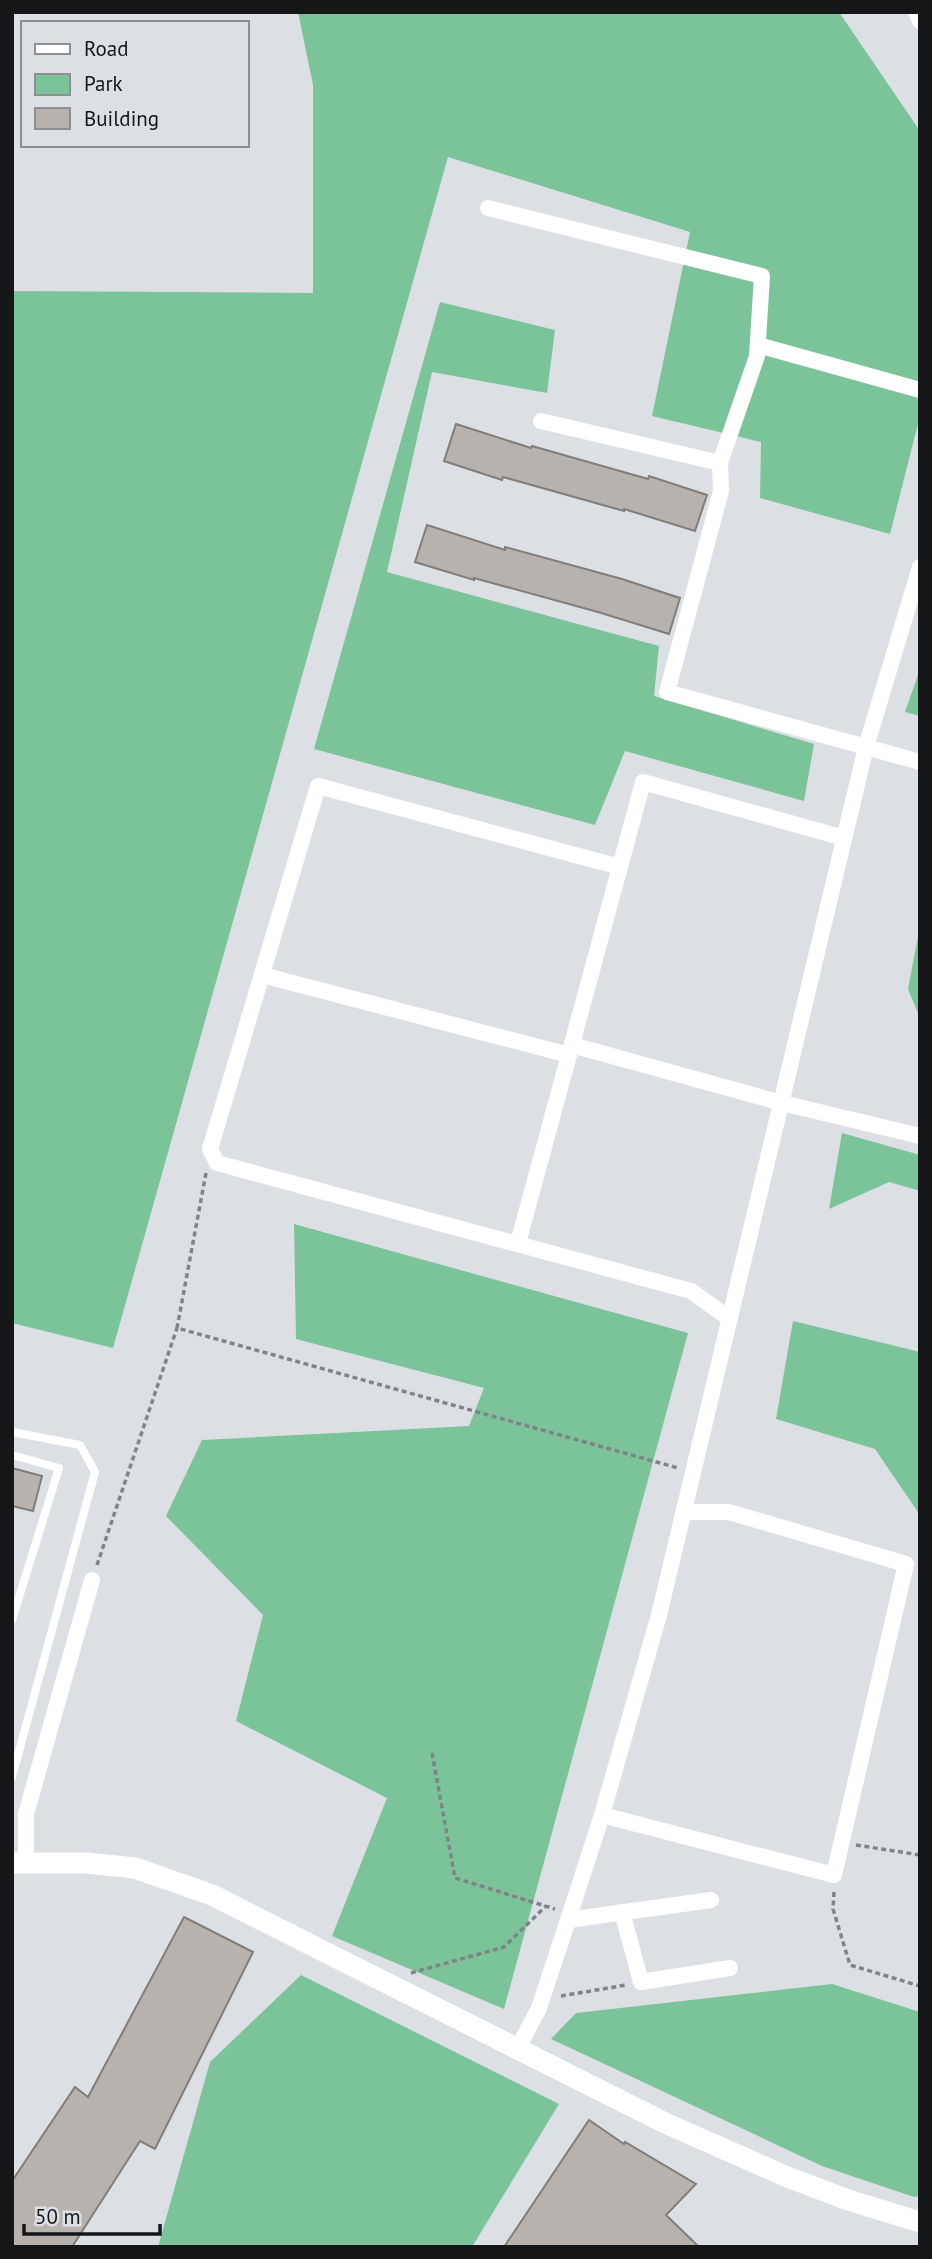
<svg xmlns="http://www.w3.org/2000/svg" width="932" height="2259" font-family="'PT Sans',sans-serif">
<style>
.green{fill:#7bc49a}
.building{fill:#b7b2ae;stroke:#817d79;stroke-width:2}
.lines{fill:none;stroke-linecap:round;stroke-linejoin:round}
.path{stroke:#818487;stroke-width:3.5;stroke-dasharray:5 3.5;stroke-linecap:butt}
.lane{stroke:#fff;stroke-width:8}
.street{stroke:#fff;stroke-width:16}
.secondary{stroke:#fff;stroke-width:21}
</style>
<rect width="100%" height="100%" fill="#dce0e5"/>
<g class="green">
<path d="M298,12H839L920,131V416L890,534L760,498L761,442L652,416L690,232L448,157L113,1348L12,1323V291L313,293V85Z"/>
<path d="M440,302L555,330L547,393L432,372L387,572L659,646L654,696L814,744L804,801L625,751L595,825L314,749Z"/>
<path d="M920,669V716L905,712Z"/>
<path d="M919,931L920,932V1018L908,989Z"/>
<path d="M842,1133L920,1155V1191L889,1182L829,1209Z"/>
<path d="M294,1224L688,1333L504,2009L332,1936L387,1798L236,1721L263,1615L166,1516L202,1440L469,1426L484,1388L296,1339Z"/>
<path d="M793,1321L920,1352V1515L875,1449L776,1419Z"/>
<path d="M301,1975L559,2104L472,2247H158L210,2062Z"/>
<path d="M832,1984L920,2012V2196L914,2197L822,2166L551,2039L576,2013Z"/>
</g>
<g class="building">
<path d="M456,424L531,448L532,446L648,479L649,476L707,495L695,531L624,509V511L503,477L502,480L444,461Z"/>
<path d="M427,525L505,550V547L622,579L680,598L669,634L598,612L474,578V580L415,562Z"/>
<path d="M12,1468L42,1476L33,1511L12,1506Z"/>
<path d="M184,1917L253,1952L155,2149L140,2141L72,2247H12V2181L75,2087L88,2097Z"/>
<path d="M589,2120L624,2144L625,2142L696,2184L666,2215L699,2247H504Z"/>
</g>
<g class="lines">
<g class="path">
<path d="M206,1173L177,1328L678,1468"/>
<path d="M97,1565L177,1328"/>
<path d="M432,1753L455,1878L555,1909"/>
<path d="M856,1845L920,1855"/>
<path d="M834,1892L833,1909L850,1965L920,1986"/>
<path d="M411,1973L504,1947L546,1906"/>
<path d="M561,1996L626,1985"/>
</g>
<g class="lane">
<path d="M12,1432L80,1445L95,1472L12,1777"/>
<path d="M12,1455L59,1468L12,1620"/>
</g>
<g class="street">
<path d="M916,12L920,21"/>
<path d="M488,208L762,276L757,356L720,463"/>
<path d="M758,345L920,390"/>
<path d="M541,421L720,463L721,491L667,692L920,762"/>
<path d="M620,867L318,786L210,1149L217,1163L691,1291L730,1319"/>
<path d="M262,975L569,1055"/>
<path d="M572,1045L782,1103L920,1136"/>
<path d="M518,1243L643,782L844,838"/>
<path d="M602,1815L834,1875L906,1564L729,1512H684"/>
<path d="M26,1864V1814L92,1580"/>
<path d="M622,1912L641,1982L730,1968"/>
<path d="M568,1920L711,1900"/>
<path d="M517,2050L539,2008L570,1914L602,1815L659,1615L866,747L920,567"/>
</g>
<path class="secondary" d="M12,1863H87L135,1868L212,1895L665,2123L785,2176L848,2200L920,2222"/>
</g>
<rect width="932" height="2259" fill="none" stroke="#141617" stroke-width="28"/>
<rect x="21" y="21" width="228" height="126" fill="#dce0e5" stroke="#8c8f93" stroke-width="2"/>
<rect x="35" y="44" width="35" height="10" fill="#ffffff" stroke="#8c8f93" stroke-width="2"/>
<text x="84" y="56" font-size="21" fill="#141617">Road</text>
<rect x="35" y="74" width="35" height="21" fill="#7bc49a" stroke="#8c8f93" stroke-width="2"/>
<text x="84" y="91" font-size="21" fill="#141617">Park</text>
<rect x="35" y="108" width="35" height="21" fill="#b7b2ae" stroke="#8c8f93" stroke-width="2"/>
<text x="84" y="126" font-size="21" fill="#141617">Building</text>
<path d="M24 2224v10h136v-10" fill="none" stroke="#141617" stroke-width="3.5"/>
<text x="35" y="2224" font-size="21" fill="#141617" stroke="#dce0e5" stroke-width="5" paint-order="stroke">50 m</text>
</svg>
